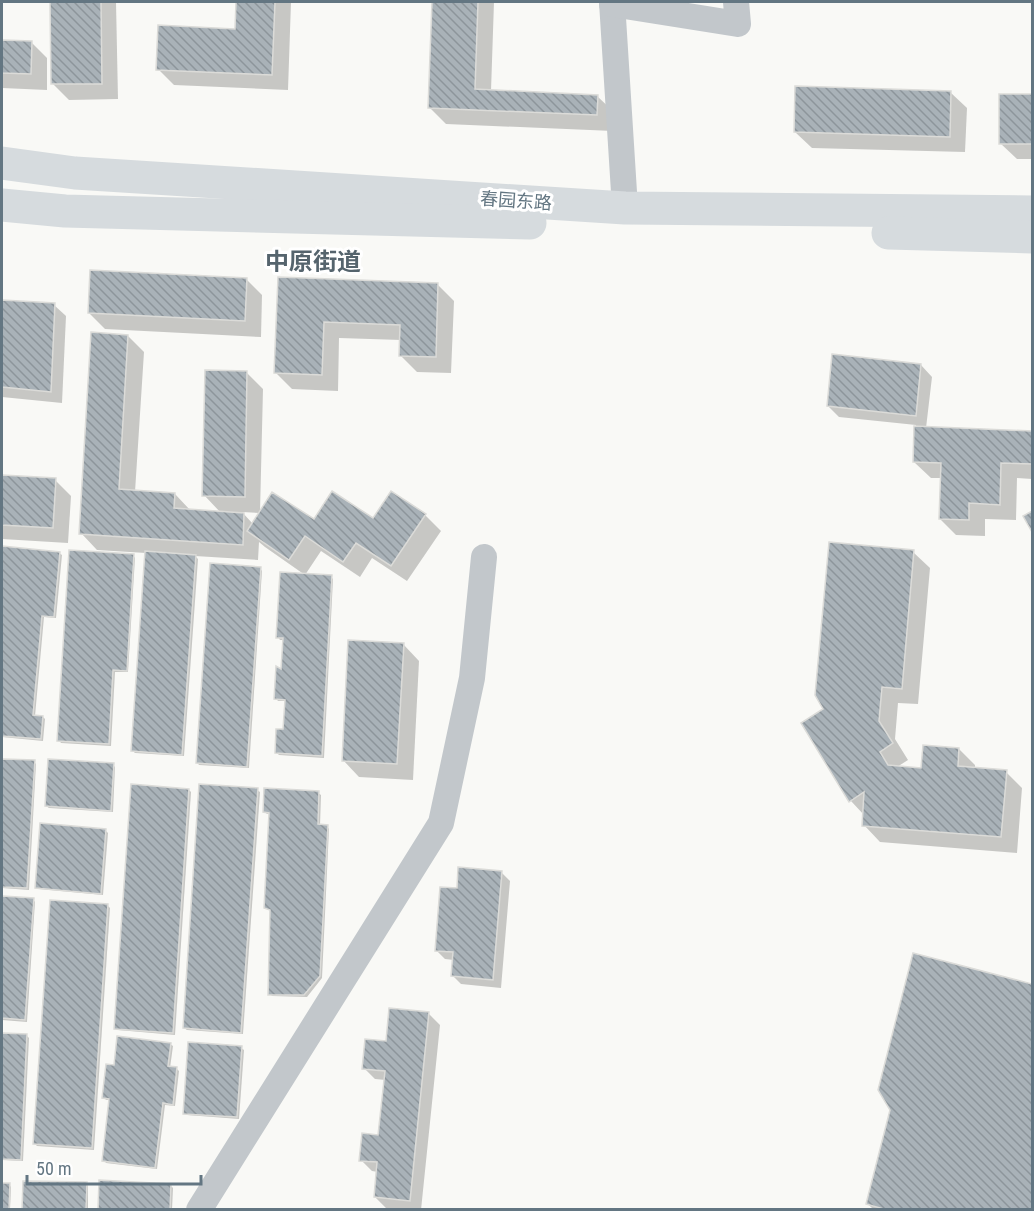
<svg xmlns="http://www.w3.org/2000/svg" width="1034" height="1211" font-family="'Roboto Condensed','Noto Sans SC',sans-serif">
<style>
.shadow{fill:#0003}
.building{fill:url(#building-back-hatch);stroke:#dbdbd8;stroke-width:1.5}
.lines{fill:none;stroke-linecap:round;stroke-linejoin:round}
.minor{stroke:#c2c7cb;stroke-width:26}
.major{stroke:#d6dbde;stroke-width:33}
.labels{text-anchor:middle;stroke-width:6;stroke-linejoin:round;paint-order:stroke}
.street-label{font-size:18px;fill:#637682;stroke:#fff}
.district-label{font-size:24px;font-weight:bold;fill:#55646d;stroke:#fff}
</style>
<defs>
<pattern id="building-back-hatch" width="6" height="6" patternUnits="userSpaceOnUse" patternTransform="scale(1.5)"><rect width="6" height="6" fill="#a9b2b8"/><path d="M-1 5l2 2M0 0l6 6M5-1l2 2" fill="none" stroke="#8d959b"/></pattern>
</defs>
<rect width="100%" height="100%" fill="#f9f9f6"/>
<g class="shadow">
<path d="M51,2H116L118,99L69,100L53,84Z"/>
<path d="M237,2H291L288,90L174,85L158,69L236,30Z"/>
<path d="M434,2H494L491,91L597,96L614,112L613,131L446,124L429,107Z"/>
<path d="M2,41L31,42L47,58V90L2,88Z"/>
<path d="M950,92L967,108L965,152L812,148L795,132Z"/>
<path d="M1000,95H1032V159H1017L1000,143Z"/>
<path d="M246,279L262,295L261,337L105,329L89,313Z"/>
<path d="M279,279L438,285L454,301L451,373L417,372L400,355L401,340L339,338L338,391L292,389L276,373Z"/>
<path d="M2,302L54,305L66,316L62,403L2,397Z"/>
<path d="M128,336L144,352L135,492L175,494L191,511L221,513L204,495L247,373L263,389L260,513L242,512L253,524L374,520L425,515L441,531L407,581L372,558L360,577L321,551L305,575L265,547L259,542L258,560L195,556L198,559L184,756L135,753L132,750L146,553L97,550L81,533Z"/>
<path d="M921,365L932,377L926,428L1032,433V479L1017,478L1016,520L985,519V536L956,535L940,519L942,478H931L914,462L916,425L839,417L828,406Z"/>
<path d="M2,476L55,480L71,496L68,543L2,539Z"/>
<path d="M3,548L59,553L62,555L56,618L44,617L35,716L43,717L45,719L43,741L2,737V561Z"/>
<path d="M913,552L930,568L918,704L898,703L895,739L908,760L897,767L923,769L959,749L975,765V769L1006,772L1022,788L1017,853L880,842L864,825V815L851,801L825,710Z"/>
<path d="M133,555L135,558L128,672H115L111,746L61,743L59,740Z"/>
<path d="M260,568L262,571L249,768L199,765L197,762Z"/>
<path d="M331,577L333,579L324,758L279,755L277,753L285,731L286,701H278L276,698L282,672L284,640H280L278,637Z"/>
<path d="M403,644L419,661L413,780L359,777L343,760Z"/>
<path d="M2,760L34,762L36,764L29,890L2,888Z"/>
<path d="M113,765L115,767L113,812L49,808L46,806Z"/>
<path d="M189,790L191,792L175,1035L118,1030L116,1028Z"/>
<path d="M257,790L260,792L243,1034L187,1030L184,1028Z"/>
<path d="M318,793L321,795L320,826H327L329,829L322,978L307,997L272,996L270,994L271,911L266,907L270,814H267L265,812Z"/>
<path d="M105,830L108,833L103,895L39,889L36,887Z"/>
<path d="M501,872L510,881L501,988L461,984L453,976L454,960L445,959L436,950L458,890Z"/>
<path d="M2,897L33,899L35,902L27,1022L2,1020Z"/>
<path d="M108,906L110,908L94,1150L37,1146L35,1144Z"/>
<path d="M914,955L1032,986V1210H874L868,1204L892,1110Z"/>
<path d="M429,1014L440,1025L421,1210L386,1208L375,1197L378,1172L372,1171L361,1160L380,1137L386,1080L375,1079L364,1068L387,1042Z"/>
<path d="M2,1034L27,1036L29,1038L23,1161L2,1160Z"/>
<path d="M170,1044L173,1046L170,1068H176L179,1071L175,1106L165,1105L157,1169L106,1163L104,1160L111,1100H106L104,1097L115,1066Z"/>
<path d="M241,1048L244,1050L239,1119L187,1115L185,1113Z"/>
<path d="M86,1183L88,1186V1210H24Z"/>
<path d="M2,1184H9L11,1187L10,1210H2Z"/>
<path d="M171,1186L173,1188L172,1210H99Z"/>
</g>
<g class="building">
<path d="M50,2H101L102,84H51Z"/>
<path d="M236,2H275L272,75L156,70L158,25L235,29Z"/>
<path d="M432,2H478L475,89L598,95L597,115L428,108Z"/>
<path d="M2,40L32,41L31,74L2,73Z"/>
<path d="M795,86L951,91L950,137L794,132Z"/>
<rect x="999" y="94" width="33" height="50"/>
<path d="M90,270L247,278L245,321L88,313Z"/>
<path d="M278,277L438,283L436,357L399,356L400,325L324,322L322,375L274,373Z"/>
<path d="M2,300L55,303L51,392L2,387Z"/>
<path d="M91,332L128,335L119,489L175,493L174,508L244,513L243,545L79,534Z"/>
<path d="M832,354L921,364L916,416L827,406Z"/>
<path d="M205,370L247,371L245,497L202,496Z"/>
<path d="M914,426L1032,431V464L1001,463L1000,505L969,503V520L939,519L941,463L913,462Z"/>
<path d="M2,475L56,478L53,528L2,525Z"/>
<path d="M332,491L373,518L391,491L426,514L391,566L356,543L343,562L305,536L289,560L247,531L272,492L314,519Z"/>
<path d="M1032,511V532L1023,516Z"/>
<path d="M829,542L914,550L902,689L882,687L879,721L893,743L880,752L888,765L921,768L923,745L959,748L958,766L1007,770L1001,837L862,826L864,792L849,802L801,723L823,709L815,695Z"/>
<path d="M2,546L60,552L54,617L42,616L33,715L43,716L41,739L2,736Z"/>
<path d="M69,550L134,554L127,671L113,670L109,744L57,741Z"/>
<path d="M145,551L196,555L182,755L131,751Z"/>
<path d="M210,563L261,567L247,767L196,763Z"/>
<path d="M280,572L332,575L322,756L275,753L276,729H283L285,700L274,699L276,666L281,669L283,638H276Z"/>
<path d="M348,640L404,643L397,764L342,761Z"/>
<path d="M2,759L35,760L27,888L2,887Z"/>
<path d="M48,759L114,763L111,811L45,806Z"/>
<path d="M131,784L189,789L173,1033L114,1029Z"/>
<path d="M199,784L258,788L241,1033L183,1028Z"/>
<path d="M264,788L319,791L318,824L328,825L320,976L304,995H268L270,910L264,908L269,813L263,812Z"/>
<path d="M40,823L106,829L101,894L35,888Z"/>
<path d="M458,867L502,871L493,980L451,976L453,952L435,951L440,887L457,888Z"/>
<path d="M2,896L34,898L25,1020L2,1018Z"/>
<path d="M50,900L108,904L92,1148L33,1144Z"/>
<path d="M913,953L1032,984V1210H887L866,1204L890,1110L878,1090Z"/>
<path d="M389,1008L429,1012L410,1201L374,1197L377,1162L359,1161L362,1133L378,1135L385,1071L362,1069L365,1039L386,1041Z"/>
<path d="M2,1033L27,1034L21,1160L2,1159Z"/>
<path d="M117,1036L171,1043L168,1066L177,1067L173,1105L163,1103L155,1168L102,1161L109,1099L102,1098L106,1064L114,1065Z"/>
<path d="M188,1042L242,1046L237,1117L183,1114Z"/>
<path d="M99,1180L171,1184L170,1210H98Z"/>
<path d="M23,1181L87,1182L86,1210H22Z"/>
<path d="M2,1183H10L9,1210H2Z"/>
</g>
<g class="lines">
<g class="minor">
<path d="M612,2L625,208"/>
<path d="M612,4L738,24L736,2"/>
<path d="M199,1210L441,823L472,678L484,557"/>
</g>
<g class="major">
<path d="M2,163L75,173L625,208L1032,212"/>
<path d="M2,205L65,211L530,223"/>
<path d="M888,233L1032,237"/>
</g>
</g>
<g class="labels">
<g class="street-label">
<text transform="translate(516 201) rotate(4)" y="6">春园东路</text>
</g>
<g class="district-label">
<text x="313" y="270">中原街道</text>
</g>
</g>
<rect width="1034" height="1211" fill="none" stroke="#637682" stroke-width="6"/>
<path d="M27 1175v9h174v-9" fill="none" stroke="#637682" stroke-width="3"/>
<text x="36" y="1175" font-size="18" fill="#637682" stroke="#ffffff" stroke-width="4.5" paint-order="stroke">50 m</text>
</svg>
